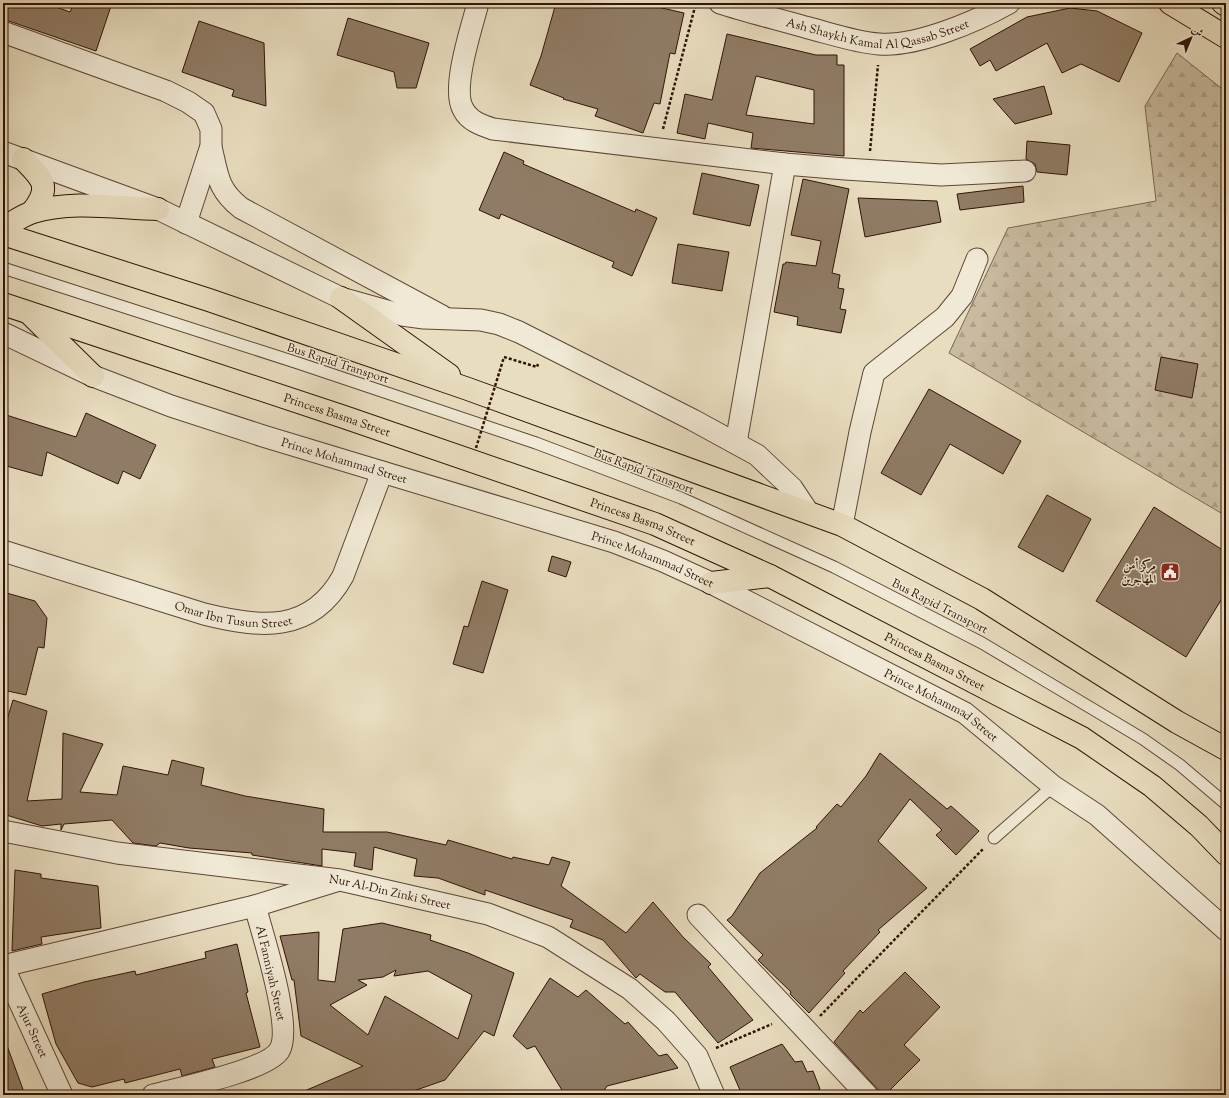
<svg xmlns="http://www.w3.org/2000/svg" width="1229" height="1098" font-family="'Sorts Mill Goudy',Amiri,serif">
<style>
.forest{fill:url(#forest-firs);stroke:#7c6753}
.building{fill:#907c66;stroke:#301306;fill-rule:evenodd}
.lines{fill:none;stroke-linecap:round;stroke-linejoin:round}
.lane-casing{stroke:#5e4634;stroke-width:13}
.street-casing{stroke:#5e4634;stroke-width:23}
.primary-casing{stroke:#301306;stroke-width:24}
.path{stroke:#301306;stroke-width:2.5;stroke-dasharray:3 2;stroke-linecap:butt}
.lane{stroke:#f0e9d5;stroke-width:11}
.street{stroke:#f0e9d5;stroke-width:21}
.primary{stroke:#e8ddbf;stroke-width:22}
.path-bridge{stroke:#301306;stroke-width:2.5;stroke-dasharray:3 2;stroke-linecap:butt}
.labels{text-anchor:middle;stroke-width:3;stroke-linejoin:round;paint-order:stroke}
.street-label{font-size:12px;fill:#301306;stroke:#f0e9d5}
.poi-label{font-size:12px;font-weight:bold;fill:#301306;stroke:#f0e9d5;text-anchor:end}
</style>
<defs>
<pattern id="forest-firs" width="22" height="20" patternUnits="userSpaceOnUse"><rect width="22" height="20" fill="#c9bba0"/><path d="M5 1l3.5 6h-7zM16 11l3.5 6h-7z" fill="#ada088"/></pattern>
</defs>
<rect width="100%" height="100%" fill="#e8ddbf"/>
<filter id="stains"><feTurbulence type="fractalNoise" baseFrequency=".005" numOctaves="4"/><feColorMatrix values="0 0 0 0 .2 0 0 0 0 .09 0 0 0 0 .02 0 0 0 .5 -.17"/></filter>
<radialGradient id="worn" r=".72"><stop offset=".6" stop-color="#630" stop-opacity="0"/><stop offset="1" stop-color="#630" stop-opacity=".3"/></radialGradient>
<path class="forest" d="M1177,53L1226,92V516L949,353L1008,228L1156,201L1145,106Z"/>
<g class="building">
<path d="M3,3H45L70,12L74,3H112L96,51L3,19Z"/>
<path d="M556,3H640L684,13L675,54L670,53L660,104L654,103L643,133L595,116L598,109L563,99L564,98L530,85L541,56Z"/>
<path d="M1070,8L1097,11L1142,33L1119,82L1081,64L1062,73L1047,43L996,71L990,60L980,66L970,49L1027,17Z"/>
<path d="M348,18L429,43L416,88H397L394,72L337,55Z"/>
<path d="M199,21L264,43L266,106L232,96L234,90L182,72Z"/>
<path d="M727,34L816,55H837V65H844V156L751,148L753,133L708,123L705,139L677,133L685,94L712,100ZM756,76L814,90V124L746,115Z"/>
<path d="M1044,86L1052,114L1015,124L993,99Z"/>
<path d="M1027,141L1070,145L1067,175L1037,172L1035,164L1026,159Z"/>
<path d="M504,152L524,161L523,164L635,212L636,209L657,218L632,276L612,267L614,262L501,214L499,219L479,210Z"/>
<path d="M702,173L759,185L750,226L693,214Z"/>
<path d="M803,179L849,189L832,273L840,275L838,288L844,289L840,309L846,310L841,333L797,325L798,317L774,312L783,264H785L786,262L816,266L821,241L791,235Z"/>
<path d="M1023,186L1024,202L960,210L957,194Z"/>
<path d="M858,198L937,201L941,222L865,237Z"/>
<path d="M678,244L729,252L722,291L672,283Z"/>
<path d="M1161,357L1198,364L1192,398L1155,390Z"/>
<path d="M929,389L1021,441L1003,474L950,444L921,495L881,473Z"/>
<path d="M86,413L156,445L140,479L123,471L118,484L47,452L42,476L3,465V414L76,437Z"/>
<path d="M1047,495L1091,519L1063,572L1018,547Z"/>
<path d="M1154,507L1226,552V592L1186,657L1096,601Z"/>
<path d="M552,556L571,562L566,577L548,571Z"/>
<path d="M482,581L508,590L483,673L453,664L464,626L468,627Z"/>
<path d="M3,592L35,601L47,618L44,648L38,647L26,695L3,690Z"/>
<path d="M13,700L47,711L27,801L62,799L63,733L103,744L80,792L117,795L123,766L168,775L172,760L204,768L201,785L245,796L324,809L323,832H387L446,845L448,840L512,859L513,857L549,865L552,857L570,862L561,886L626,933L653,902L683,937L711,964L708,967L753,1020L718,1043L675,992H665L640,974L636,978L603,940L570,927L573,920L485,890V895L438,878L414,876L417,859L374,847L372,870L354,866L356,853L322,849V866L252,855V853L189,848L160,843L156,846L133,843L112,820L64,824L61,830V824L42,826L3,814V733Z"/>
<path d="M880,753L947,809L951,806L979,831L956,855L936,835L942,830L910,799L878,841L927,888L878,930L880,932L843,971L845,973L809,1013L790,994L791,992L758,960L763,955L727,920L732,916L760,873L817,828L816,827L837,804L841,807L866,776Z"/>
<path d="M15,870L41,874V878L98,886L101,928L41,937L42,944L12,951Z"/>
<path d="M382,923L431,935L430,940L468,953L514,973L494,1036L484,1031L445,1080L402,1095H295L363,1066L301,1036L294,980H292L280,936L319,932L318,980L335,982L343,929ZM396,970L394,976L428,971L472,995L458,1039L385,996L368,1035L330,1005L367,985L358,980L383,977Z"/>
<path d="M237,944L248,992L246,993L260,1047L212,1059L215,1067L182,1076L180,1069L125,1083L124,1079L92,1087L78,1083L56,1044L42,994L84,982L135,971L136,975L206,958L205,952Z"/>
<path d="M905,972L940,1007L904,1045L920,1060L885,1095H883L834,1042L860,1010L863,1013Z"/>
<path d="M550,978L578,997L586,990L625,1024L628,1022L659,1056L667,1054L678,1068L607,1086L601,1095H565L535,1046L527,1049L513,1036Z"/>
<path d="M3,1040H5L25,1095H3Z"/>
<path d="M782,1044L795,1062L802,1061L807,1072L813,1071L820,1089L808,1095H742L730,1067Z"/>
</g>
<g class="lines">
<defs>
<g id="lane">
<path d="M3,268L298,363L536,443L681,498L834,567L982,643L1143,739L1180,765L1226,804"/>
<path d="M994,838L1053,786"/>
</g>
<g id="street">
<path d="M478,3C472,27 451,88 463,109C469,121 481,125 493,129L785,164L845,169L941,175L1025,171"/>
<path id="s1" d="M720,3C748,12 777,19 805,27C829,33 854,42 879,44C917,47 977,21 1009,3"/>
<path d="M3,32L166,91L188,102L204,113L211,129V146L186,223"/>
<path d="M211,147C218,175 217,189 241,208L442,316"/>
<path d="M3,152L158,209L341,298L402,315L424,318L481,320L499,324L519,332L693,420L757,455L792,488L808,512"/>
<path id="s2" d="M3,333L93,376L171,406L263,436L614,542L663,561L711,583L965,713L1053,786L1097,815L1226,930"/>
<path d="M736,443L785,164"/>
<path d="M842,525L860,432L874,373L945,317L962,296L977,259"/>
<path id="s3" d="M3,551L204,614C260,628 311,634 343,576L382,472"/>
<path id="s4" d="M3,831L117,853L340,880L488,914L548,937L630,989L666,1021L697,1056L714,1095"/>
<path d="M698,915L867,1095"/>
<path d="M3,966L255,906L336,881"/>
<path id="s5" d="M3,966L62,1095"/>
<path d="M153,1095C179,1088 265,1071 279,1051C294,1029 262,933 255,906"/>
</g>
<g id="primary">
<path d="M1170,3L1226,37"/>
<path d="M1223,3L1226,5"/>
<path d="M23,159C43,179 52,187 32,212"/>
<path d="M3,228C12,223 23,215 33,212C74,200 116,208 158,209"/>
<path d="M3,234L209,300L468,389L842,525L982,599L1177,722L1226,749"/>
<path d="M341,298L449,375"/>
<path id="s6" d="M3,304L344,417L655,524L770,576L1082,738L1152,786L1199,826L1226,854"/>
<path d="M32,316L93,376"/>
<path d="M711,583L770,576"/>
</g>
</defs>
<use href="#lane" class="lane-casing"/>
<use href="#street" class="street-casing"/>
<use href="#primary" class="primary-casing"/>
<g class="path">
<path d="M663,129L696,3"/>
<path d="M870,151L878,65"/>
<path d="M504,357L537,367L538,364"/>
<path d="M820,1016L984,848"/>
<path d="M716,1048L772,1024"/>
</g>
<use href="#lane" class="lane"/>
<use href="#street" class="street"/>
<use href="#primary" class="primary"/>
<path class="path-bridge" d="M476,448L504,357"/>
</g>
<defs>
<symbol id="civic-square" viewBox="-11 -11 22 22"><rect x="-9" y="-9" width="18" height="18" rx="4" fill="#8f2418" stroke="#f0e9d5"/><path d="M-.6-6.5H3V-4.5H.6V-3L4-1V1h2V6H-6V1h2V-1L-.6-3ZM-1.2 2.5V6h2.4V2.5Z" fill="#fff"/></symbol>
</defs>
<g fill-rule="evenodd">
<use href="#civic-square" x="1159" y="561" width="22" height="22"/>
</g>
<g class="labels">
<g class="street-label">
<text dy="4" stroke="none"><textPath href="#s1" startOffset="163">Ash Shaykh Kamal Al Qassab Street</textPath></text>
<text transform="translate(338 363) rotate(18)" y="4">Bus Rapid Transport</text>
<text dy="4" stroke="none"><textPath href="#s6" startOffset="352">Princess Basma Street</textPath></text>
<text dy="4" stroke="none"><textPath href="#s2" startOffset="365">Prince Mohammad Street</textPath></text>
<text transform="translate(644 471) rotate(21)" y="4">Bus Rapid Transport</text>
<text dy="4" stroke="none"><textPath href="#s6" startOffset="676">Princess Basma Street</textPath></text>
<text dy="4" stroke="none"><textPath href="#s2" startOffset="689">Prince Mohammad Street</textPath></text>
<text transform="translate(940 606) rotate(27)" y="4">Bus Rapid Transport</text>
<text dy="4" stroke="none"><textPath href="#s3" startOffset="240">Omar Ibn Tusun Street</textPath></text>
<text dy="4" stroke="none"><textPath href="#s6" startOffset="1000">Princess Basma Street</textPath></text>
<text dy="4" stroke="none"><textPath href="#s2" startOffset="1013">Prince Mohammad Street</textPath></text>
<text dy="4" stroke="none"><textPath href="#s4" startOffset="392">Nur Al-Din Zinki Street</textPath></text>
<text transform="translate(271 973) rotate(77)" y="4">Al Fanniyah Street</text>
<text dy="4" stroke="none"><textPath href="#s5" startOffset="71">Ajur Street</textPath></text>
</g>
<g class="poi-label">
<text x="1156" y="569">مركز أمن<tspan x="1156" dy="14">المهاجرين</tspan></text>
</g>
</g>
<rect width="1229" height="1098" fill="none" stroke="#e8ddbf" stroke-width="16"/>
<rect x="4" y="4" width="1221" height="1090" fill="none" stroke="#301306" stroke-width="2"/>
<rect x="8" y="8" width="1213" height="1082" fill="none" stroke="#301306"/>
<g transform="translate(1191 38) rotate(44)" stroke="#f0e9d5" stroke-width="3" paint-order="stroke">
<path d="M0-3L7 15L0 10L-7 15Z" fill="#301306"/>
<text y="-6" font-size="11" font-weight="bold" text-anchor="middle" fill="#301306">ش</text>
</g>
<rect width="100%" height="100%" filter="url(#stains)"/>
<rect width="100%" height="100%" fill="url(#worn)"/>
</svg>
